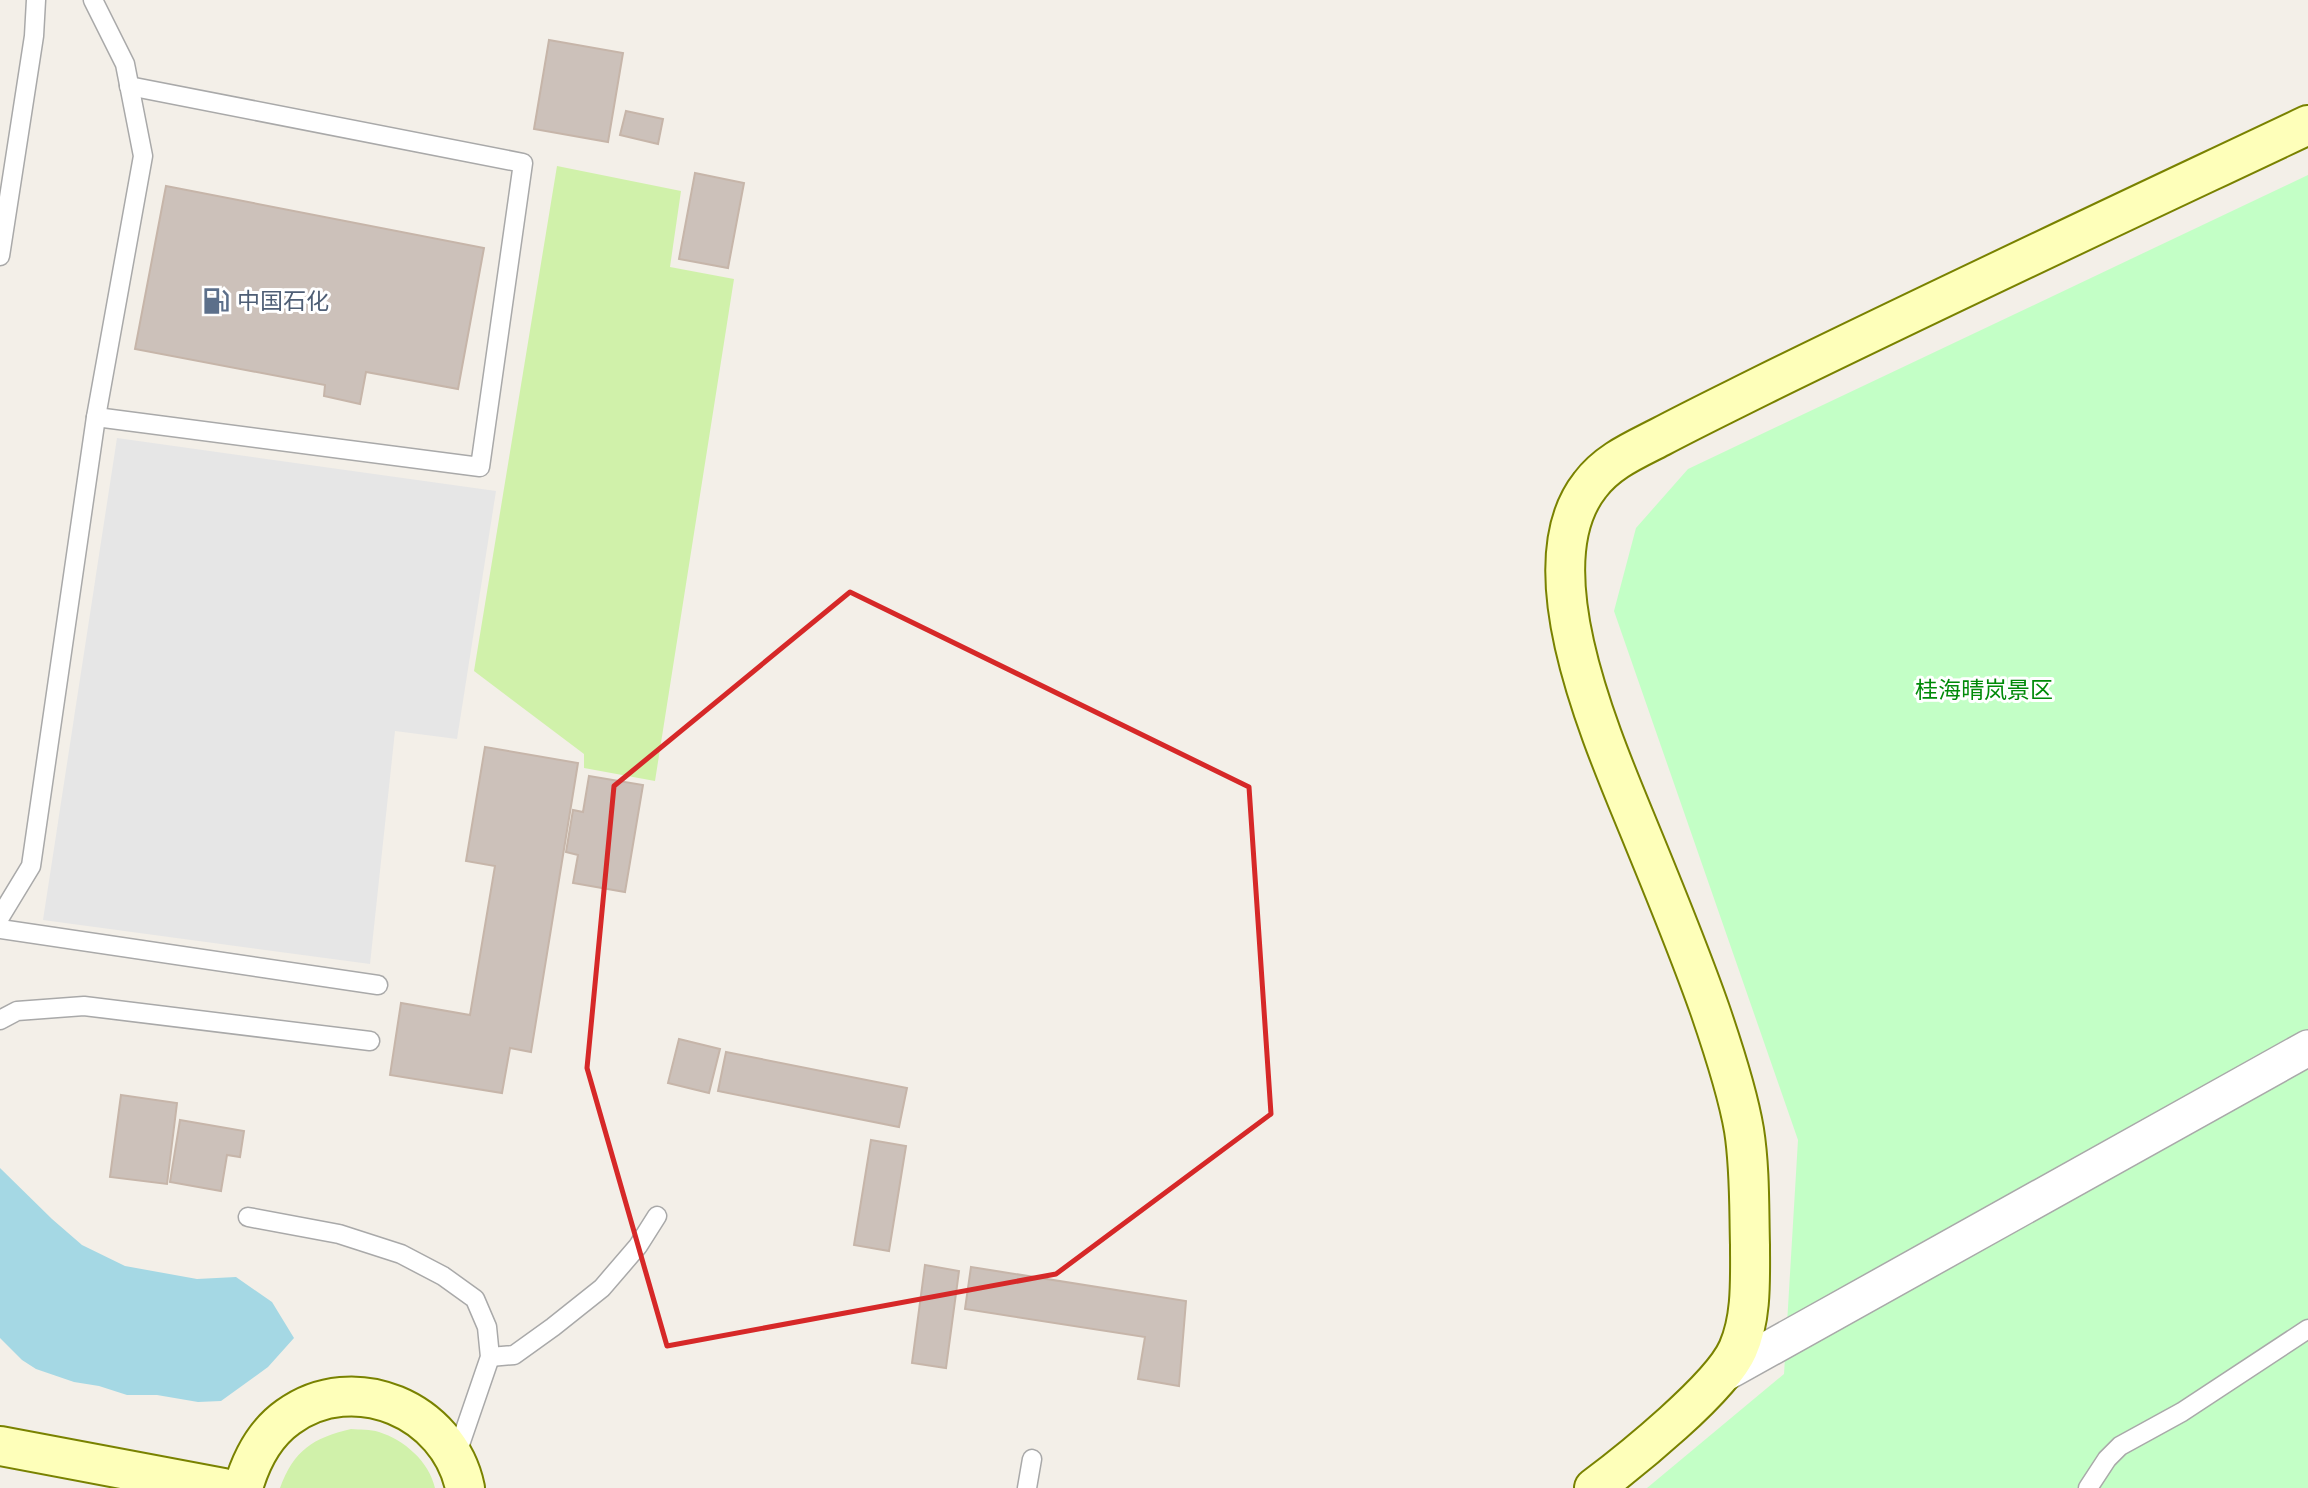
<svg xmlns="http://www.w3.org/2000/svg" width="2308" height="1488" font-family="'Space Grotesk','Noto Sans SC',sans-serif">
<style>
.grass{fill:#d0f1aa}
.park{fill:#c3ffc6}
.parking{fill:#e6e6e6}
.water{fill:#a5d8e4}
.building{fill:#ccc1ba;stroke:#c6b5a9;stroke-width:2}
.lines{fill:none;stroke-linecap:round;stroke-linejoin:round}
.lane-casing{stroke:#a9a9a9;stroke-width:21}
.street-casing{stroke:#a9a9a9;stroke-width:38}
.secondary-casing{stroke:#798200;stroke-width:42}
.lane{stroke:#fff;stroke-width:18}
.street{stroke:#fff;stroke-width:35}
.secondary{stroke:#feffba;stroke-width:38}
.marked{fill:none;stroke:#d62828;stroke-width:5;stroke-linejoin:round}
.labels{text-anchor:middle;stroke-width:6;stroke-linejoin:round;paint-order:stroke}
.service-label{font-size:23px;fill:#4e5e75;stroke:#fff;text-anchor:start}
.park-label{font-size:23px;fill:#018a08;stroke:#fff}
</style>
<rect width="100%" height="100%" fill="#f3efe8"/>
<g class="grass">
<path d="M557,166L681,191L670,267L734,279L655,781L584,768V754L474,671Z"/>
<path d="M351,1429C360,1430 370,1429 379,1432C404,1440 429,1461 435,1488H280C294,1450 313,1438 351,1429Z"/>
</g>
<path class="park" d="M2308,175V1488H1647L1784,1374L1798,1140L1614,611L1636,528L1688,469Z"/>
<path class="parking" d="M117,438L496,491L457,739L395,731L370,964L43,920Z"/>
<path class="water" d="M0,1168L52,1219L82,1245L125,1266L197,1279L236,1277L272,1302L294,1338L268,1367L221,1401L198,1402L157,1395H127L99,1386L74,1382L36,1369L22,1360L0,1338Z"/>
<g class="building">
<path d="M549,40L623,53L608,142L534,129Z"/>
<path d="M626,111L663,119L658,144L620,135Z"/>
<path d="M695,173L744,183L728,268L679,259Z"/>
<path d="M166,186L484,248L458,389L366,372L360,404L324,396L325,385L135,349Z"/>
<path d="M485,747L578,763L531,1052L510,1048L502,1093L390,1075L401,1003L470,1015L495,866L466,861Z"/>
<path d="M589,776L643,785L625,892L573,883L578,855L566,852L573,810L583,812Z"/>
<path d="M679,1039L720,1049L709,1093L668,1083Z"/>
<path d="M726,1052L907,1088L899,1127L718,1091Z"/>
<path d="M121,1095L177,1103L167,1184L110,1177Z"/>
<path d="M180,1120L244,1131L240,1157L227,1155L221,1191L170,1182Z"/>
<path d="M871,1140L906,1146L889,1251L854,1245Z"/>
<path d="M925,1265L959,1271L946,1368L912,1363Z"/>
<path d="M971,1267L1186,1301L1179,1386L1138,1379L1145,1337L965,1309Z"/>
</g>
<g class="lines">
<defs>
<g id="lane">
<path d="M0,256L34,36L36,0"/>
<path d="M96,417L480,467L523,163L129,86"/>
<path d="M0,917L31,866L96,417L143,156L125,64L93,0"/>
<path d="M0,929L378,985"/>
<path d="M0,1020L17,1011L84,1006L370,1041"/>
<path d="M248,1217L339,1234L401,1254L443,1276L475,1299L487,1327L490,1357L455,1459"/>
<path d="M490,1357L514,1355L553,1327L602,1288L638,1246L657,1216"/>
<path d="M1027,1488L1032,1459"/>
<path d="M2088,1488L2107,1459L2120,1446L2182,1412L2308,1329"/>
</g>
<path id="street" d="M1720,1376L2308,1048"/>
<g id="secondary">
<path d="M0,1446L223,1488"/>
<path d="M243,1488C251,1460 264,1434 288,1417C354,1369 449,1410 465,1488"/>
<path d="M1594,1488C1630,1461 1721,1388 1738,1349C1752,1317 1750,1279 1750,1245C1749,1207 1750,1168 1744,1130C1738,1094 1722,1045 1710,1010C1690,953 1667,897 1644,841C1609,754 1523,570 1590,485C1608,461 1635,450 1660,437C1694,419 1729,402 1763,385C1944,296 2126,211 2308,125"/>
</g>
</defs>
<use href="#lane" class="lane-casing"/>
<use href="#street" class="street-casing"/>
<use href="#secondary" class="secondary-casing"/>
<use href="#lane" class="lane"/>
<use href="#street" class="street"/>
<use href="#secondary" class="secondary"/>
</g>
<path class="marked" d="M850,592L1249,787L1271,1114L1056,1274L667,1346L587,1068L614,786Z"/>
<defs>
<symbol id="fuel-bare" viewBox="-9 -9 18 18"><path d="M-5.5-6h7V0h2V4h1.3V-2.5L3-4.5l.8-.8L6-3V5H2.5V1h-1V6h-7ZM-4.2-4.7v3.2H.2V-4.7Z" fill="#5c6f8a" stroke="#fff" stroke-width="2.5" paint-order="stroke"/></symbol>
</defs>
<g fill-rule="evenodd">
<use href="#fuel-bare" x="197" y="282" width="38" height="38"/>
</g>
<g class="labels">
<g class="service-label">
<text x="237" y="309">中国石化</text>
</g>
<g class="park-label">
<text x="1984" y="698">桂海晴岚景区</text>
</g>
</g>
</svg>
